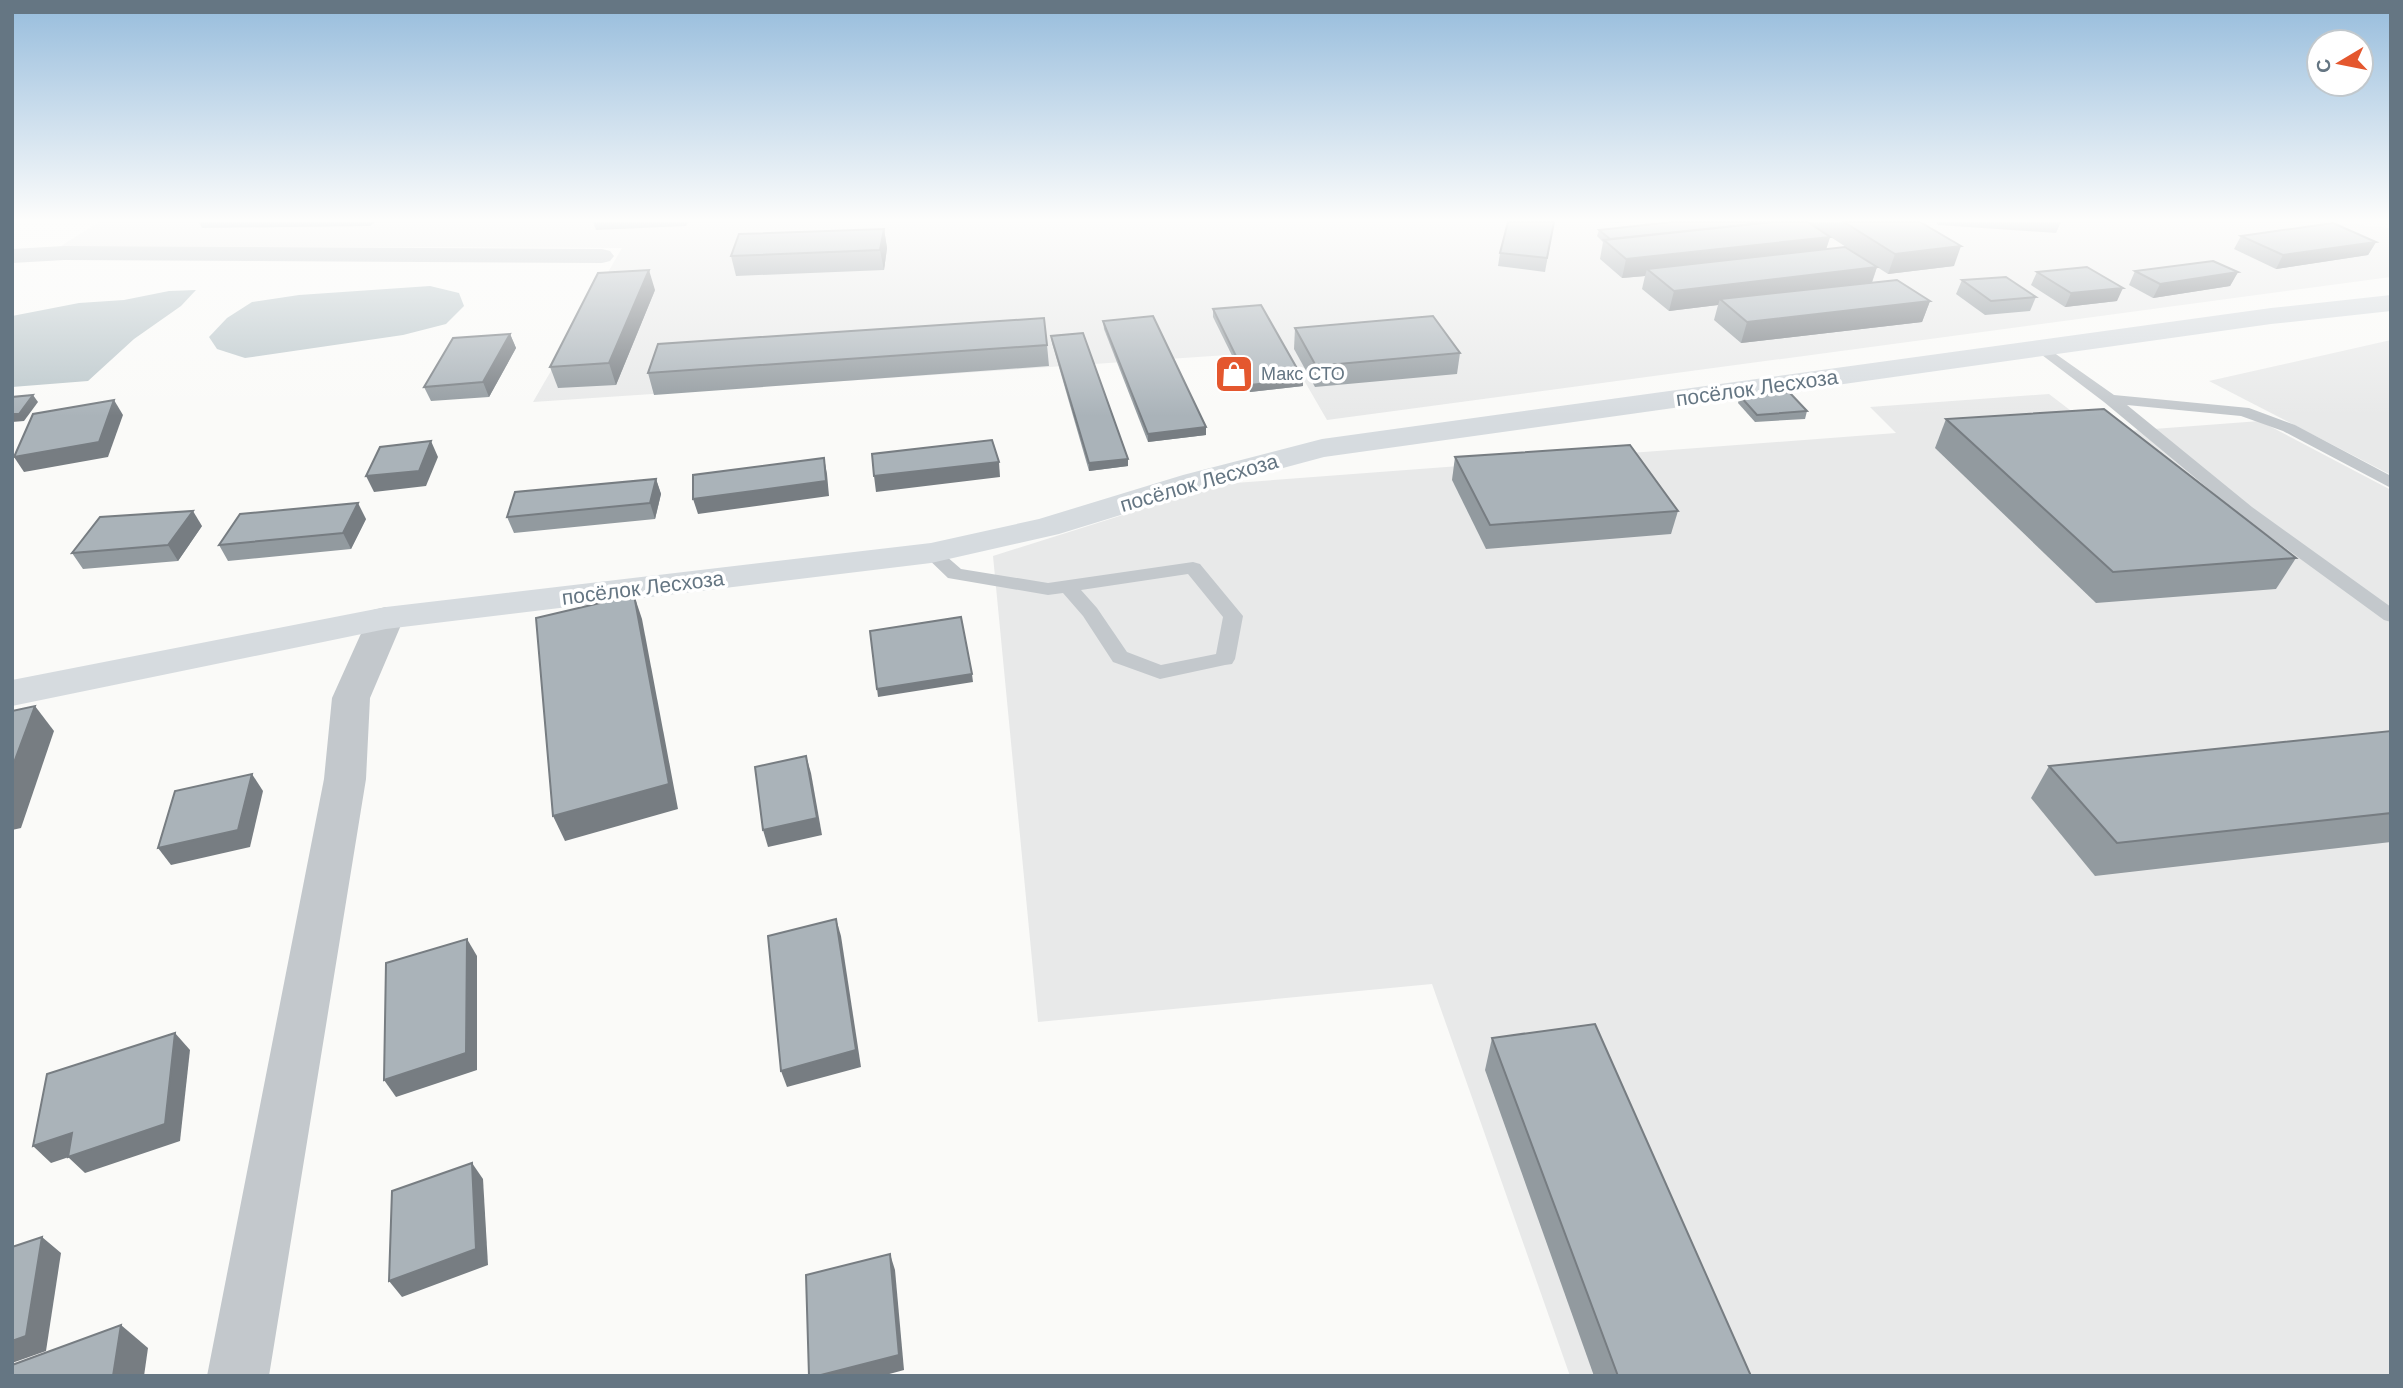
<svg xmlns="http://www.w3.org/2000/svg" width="2403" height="1388" font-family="Arial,sans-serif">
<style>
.built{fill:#e8e9e9}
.water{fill:#bbc7cb}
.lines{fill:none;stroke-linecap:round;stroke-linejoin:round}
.lane{fill:#c3c8cc;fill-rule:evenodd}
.street{fill:#c3c8cc;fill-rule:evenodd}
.secondary{fill:#d6dbdf;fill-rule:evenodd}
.wall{fill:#929a9f}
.shaded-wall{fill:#777d82}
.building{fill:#aab3b9;stroke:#777d82;stroke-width:2}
.labels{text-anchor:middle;stroke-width:7;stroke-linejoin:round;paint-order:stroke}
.far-poi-label{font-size:18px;fill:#657683;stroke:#fff;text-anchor:start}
.street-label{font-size:21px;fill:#657683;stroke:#fff}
</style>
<rect width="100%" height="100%" fill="#fafaf8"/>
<g class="built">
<path d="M99,222H2333L2391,228V277L1327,420L1287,351L533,402L622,248L61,246Z"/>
<path d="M2391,340V475L2209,381Z"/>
<path d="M2049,394L2100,433L2260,421L2391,490V1376H1570L1432,984L1038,1022L993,556L1221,484L1896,433L1870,407Z"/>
</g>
<g class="water">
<path d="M430,286L459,293L464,306L446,324L403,335L245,358L217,349L209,337L227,318L252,302L299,295Z"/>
<path d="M196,290L181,306L134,339L88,381L12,387V316L79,303L124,300L169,291Z"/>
</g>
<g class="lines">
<g class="lane">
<path d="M2043,345L2114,395L2249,408L2295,425L2391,476V488L2283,431L2241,416L2127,405L2252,507L2391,607V622L2384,620L2240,515L2104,402L2038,352L2036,349Z"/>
<path d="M931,547L938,549L961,569L1048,583L1193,562L1200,564L1243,616L1235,659L1232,664L1225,665L1160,679L1113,662L1083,616L1063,593L1048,595L948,578L922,553ZM1188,574L1223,617L1216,654L1161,665L1127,652L1097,608L1081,590Z"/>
</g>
<g class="street">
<path d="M64,246L602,249L610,251L614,256L610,261L602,263L64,260L12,263V249Z"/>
<path d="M386,607L399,610L404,618L370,698L366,779L269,1376H207L324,779L332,698L368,618L373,610Z"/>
</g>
<path class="secondary" d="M2391,295V311L2271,324L1324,457L1205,489L1059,534L931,563L386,629L12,706V680L386,607L931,543L1039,519L1183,475L1322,439L2271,308Z"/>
</g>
<g class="wall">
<path d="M199,222H375L370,226L202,228Z"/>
<path d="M593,222H688L686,226L596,230Z"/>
<path d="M1554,222L1545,272L1498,266L1500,253Z"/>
<path d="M1591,222H1619V223Z"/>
<path d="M1672,222H1920L1954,266L1888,274L1829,236L1830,237L1826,249L1877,267L1872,283L1930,301L1922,322L1741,343L1714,320L1718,305L1669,311L1642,289L1645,276L1622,278L1600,259L1603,242L1597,236L1599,230Z"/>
<path d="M1936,222H2061L2056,233L1938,225Z"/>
<path d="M884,229L887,248L884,270L736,276L731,256Z"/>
<path d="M2241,236L2376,242L2368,255L2276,269L2234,249Z"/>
<path d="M2135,271L2238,272L2230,286L2153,298L2129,285Z"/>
<path d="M2037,272L2117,301L2065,307L2031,285Z"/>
<path d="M1962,280L2036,297L2030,311L1985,315L1956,294Z"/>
<path d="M655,290L616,385L558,388L550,367Z"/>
<path d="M1213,309L1303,386L1250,392L1213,317Z"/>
<path d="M1103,321L1206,427V435L1148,442L1104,329Z"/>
<path d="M1295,328L1460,353L1457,374L1315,387L1294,349Z"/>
<path d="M510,334L516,348L489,397L431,401L424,387Z"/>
<path d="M1051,336L1128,466L1089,471L1052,343Z"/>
<path d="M1047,345L1049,366L654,395L648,373Z"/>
<path d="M1740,396L1807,411L1805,419L1755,422L1738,403Z"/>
<path d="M1946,419L2296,558L2276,589L2096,603L1935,448Z"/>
<path d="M1455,457L1678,511L1671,534L1486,549L1452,480Z"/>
<path d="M656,479L661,494L655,519L514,533L507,517Z"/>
<path d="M366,519L351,549L228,561L219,545Z"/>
<path d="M202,526L178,561L83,569L72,553Z"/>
<path d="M2391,731V842L2095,876L2031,798L2049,766Z"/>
<path d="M1492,1038L1751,1376H1594L1485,1070Z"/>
</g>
<g class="shaded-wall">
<path d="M884,229L887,248L884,270L880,250Z"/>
<path d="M1830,237L1824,256L1647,269L1645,276L1622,278L1626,259Z"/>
<path d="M2376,242L2368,255L2276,269L2283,255Z"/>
<path d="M1961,246L1954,266L1888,274L1895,254Z"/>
<path d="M1877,267L1870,287L1720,299L1718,305L1669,311L1674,291Z"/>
<path d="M649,270L655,290L616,385L609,363Z"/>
<path d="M2238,272L2230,286L2153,298L2160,284Z"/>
<path d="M2123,288L2117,301L2065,307L2071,293Z"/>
<path d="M1930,301L1922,322L1741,343L1747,322Z"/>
<path d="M510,334L516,348L489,397L483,382Z"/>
<path d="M1303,379V386L1250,392V385Z"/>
<path d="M33,395L38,402L24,421L12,422V414Z"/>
<path d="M114,400L123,415L108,457L24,472L14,457Z"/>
<path d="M1206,427V435L1148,442V434Z"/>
<path d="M431,441L438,457L426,486L374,492L366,476Z"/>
<path d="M824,458L827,474L829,496L698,514L693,499Z"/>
<path d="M1128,459V466L1089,471V463Z"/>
<path d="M999,462L1000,477L876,492L874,476Z"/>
<path d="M656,479L661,494L655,519L650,503Z"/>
<path d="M358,503L366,519L351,549L343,533Z"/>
<path d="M193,511L202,526L178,561L168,545Z"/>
<path d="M634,595L642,619L678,809L565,841L553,816Z"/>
<path d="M972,674L973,682L878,697L877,689Z"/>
<path d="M35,706L54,731L21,828L12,830V768Z"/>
<path d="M806,756L811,773L822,835L768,847L763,830Z"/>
<path d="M252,774L263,791L250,847L171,865L158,848Z"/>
<path d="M836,919L841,936L861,1067L787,1087L781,1071Z"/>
<path d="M467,939L477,956V1070L396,1097L384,1080Z"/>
<path d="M175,1033L190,1050L180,1141L85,1173L68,1157Z"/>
<path d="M72,1133L90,1150L51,1163L33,1146Z"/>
<path d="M472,1163L483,1179L488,1265L402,1297L389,1281Z"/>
<path d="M42,1237L61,1253L46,1351L12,1363V1341Z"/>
<path d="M890,1254L895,1270L904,1370L882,1376H817Z"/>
<path d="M121,1325L148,1348L144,1376H113Z"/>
</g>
<g class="building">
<path d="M1508,222H1554L1547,258L1500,253Z"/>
<path d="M1672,222H1773L1610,239L1599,230Z"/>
<path d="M1773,222H1808L1830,237L1626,259L1604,240Z"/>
<path d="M1844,222H1920L1961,246L1895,254Z"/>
<path d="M2333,223L2376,242L2283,255L2241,236Z"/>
<path d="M884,229L880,250L731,256L739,234Z"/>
<path d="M1845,247L1877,267L1674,291L1647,269Z"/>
<path d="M2213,261L2238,272L2160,284L2135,271Z"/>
<path d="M2087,267L2123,288L2071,293L2037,272Z"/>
<path d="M649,270L609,363L550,367L598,273Z"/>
<path d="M2006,277L2036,297L1991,301L1962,280Z"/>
<path d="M1897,280L1930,301L1747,322L1720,299Z"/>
<path d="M1261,305L1303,379L1250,385L1213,309Z"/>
<path d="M1153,316L1206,427L1148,434L1103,321Z"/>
<path d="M1433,316L1460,353L1316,366L1295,328Z"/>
<path d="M1044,318L1047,345L648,373L658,344Z"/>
<path d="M1083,333L1128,459L1089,463L1051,336Z"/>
<path d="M510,334L483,382L424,387L453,338Z"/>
<path d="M1789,392L1807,411L1757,415L1740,396Z"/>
<path d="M33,395L19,414H12V397Z"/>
<path d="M114,400L99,442L14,457L33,414Z"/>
<path d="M2104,409L2296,558L2113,572L1946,419Z"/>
<path d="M992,440L999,462L874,476L872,454Z"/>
<path d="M431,441L419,471L366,476L380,447Z"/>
<path d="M1630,445L1678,511L1490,525L1455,457Z"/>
<path d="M824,458L826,481L693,499V475Z"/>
<path d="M656,479L650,503L507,517L515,492Z"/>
<path d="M358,503L343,533L219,545L240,514Z"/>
<path d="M193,511L168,545L72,553L100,517Z"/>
<path d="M634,595L669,784L553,816L536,618Z"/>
<path d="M961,617L972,674L877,689L870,631Z"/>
<path d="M35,706L12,768V711Z"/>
<path d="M2391,731V813L2117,843L2049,766Z"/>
<path d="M806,756L817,818L763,830L755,767Z"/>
<path d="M252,774L238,830L158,848L175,791Z"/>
<path d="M836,919L856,1050L781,1071L768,936Z"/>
<path d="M467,939L466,1053L384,1080L386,963Z"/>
<path d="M1595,1024L1751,1376H1618L1492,1038Z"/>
<path d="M175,1033L165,1124L68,1157L72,1133L33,1146L47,1074Z"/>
<path d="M472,1163L476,1249L389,1281L392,1191Z"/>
<path d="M42,1237L26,1336L12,1341V1247Z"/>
<path d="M890,1254L899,1355L817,1376H809L806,1275Z"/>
<path d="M121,1325L113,1376H12V1365Z"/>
</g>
<linearGradient id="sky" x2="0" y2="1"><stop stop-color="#96bcdc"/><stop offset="0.53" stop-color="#fdfdfc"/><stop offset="1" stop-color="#fdfdfc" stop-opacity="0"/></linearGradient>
<rect width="2403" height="416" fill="url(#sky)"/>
<defs>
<symbol id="shop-square" viewBox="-11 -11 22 22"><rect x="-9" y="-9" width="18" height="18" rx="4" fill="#e4572e" stroke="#fff"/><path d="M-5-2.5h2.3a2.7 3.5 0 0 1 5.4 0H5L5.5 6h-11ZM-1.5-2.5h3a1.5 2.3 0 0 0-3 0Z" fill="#fff"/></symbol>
</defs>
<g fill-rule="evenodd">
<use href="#shop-square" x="1212" y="352" width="44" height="44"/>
</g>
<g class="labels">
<g class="far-poi-label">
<text x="1261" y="380">Макс СТО</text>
</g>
<g class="street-label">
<text transform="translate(1757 388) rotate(-8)" y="7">посёлок Лесхоза</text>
<text transform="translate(1199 483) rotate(-16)" y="7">посёлок Лесхоза</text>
<text transform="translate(643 588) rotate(-7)" y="7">посёлок Лесхоза</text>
</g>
</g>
<rect width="2403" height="1388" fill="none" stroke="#657683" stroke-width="28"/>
<g transform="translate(2340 63) rotate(260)"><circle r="33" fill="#ffffff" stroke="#c1c8cd" stroke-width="2"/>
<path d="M0-5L12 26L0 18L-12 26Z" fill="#e4572e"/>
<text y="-10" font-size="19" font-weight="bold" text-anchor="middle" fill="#657683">С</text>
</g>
</svg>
